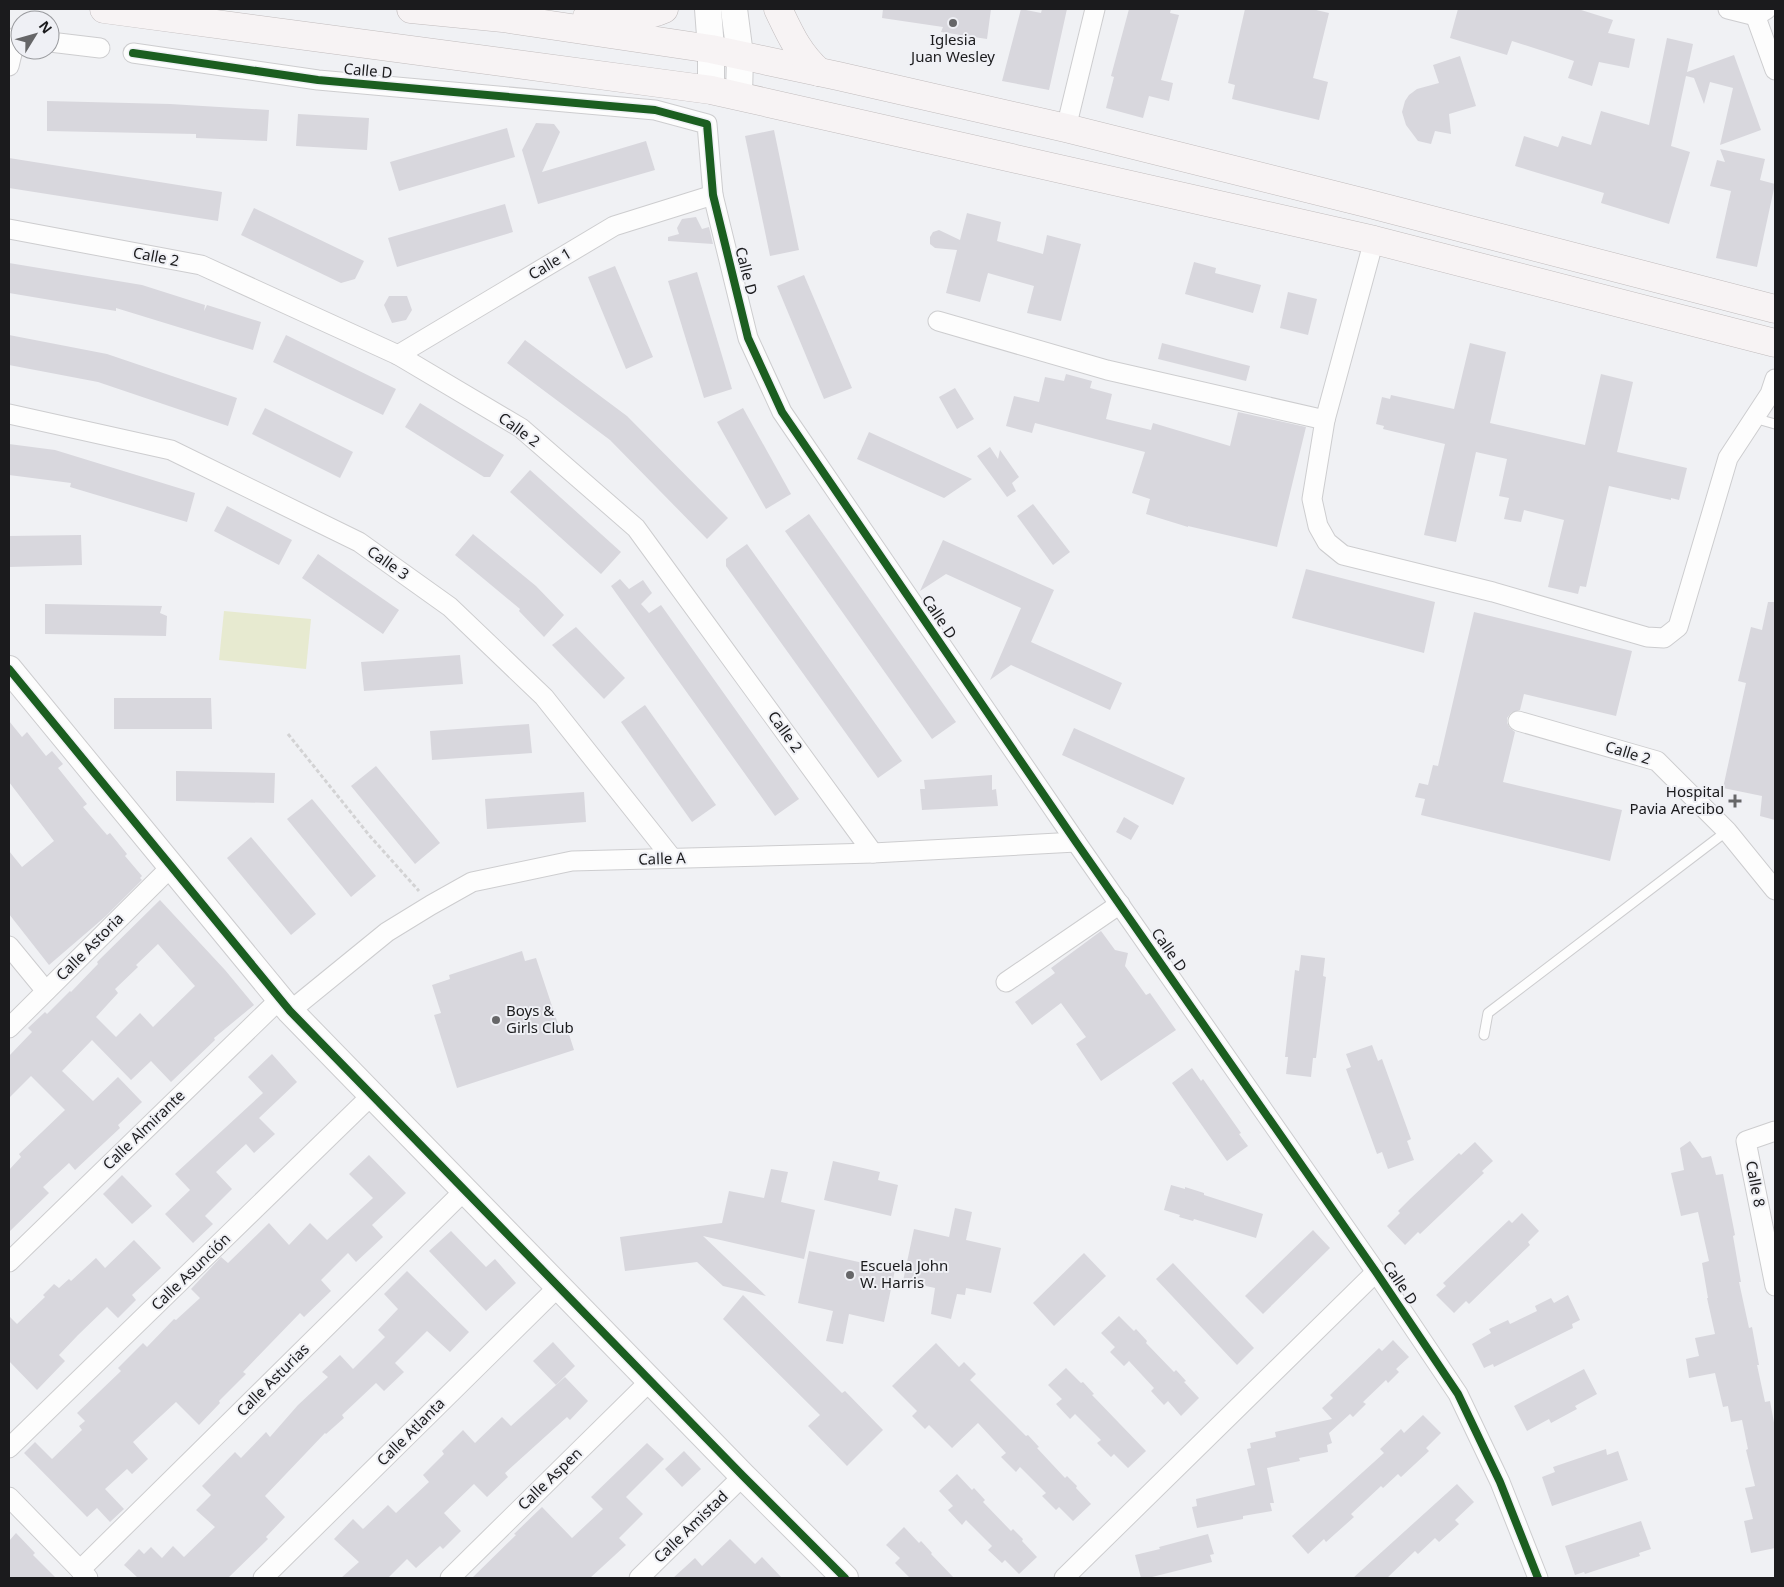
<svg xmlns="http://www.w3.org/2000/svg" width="1784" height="1587" font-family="'Noto Sans',sans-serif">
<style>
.green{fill:#e7ead0}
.building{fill:#d8d7dd;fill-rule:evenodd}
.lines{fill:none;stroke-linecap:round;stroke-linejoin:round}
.lane-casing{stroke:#cdcdcf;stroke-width:11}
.street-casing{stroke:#cdcdcf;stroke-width:21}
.secondary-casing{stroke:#cdcdcf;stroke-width:28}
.primary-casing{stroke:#c1bcbd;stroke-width:29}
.path{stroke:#d3d3d4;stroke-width:3;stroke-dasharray:4 2.5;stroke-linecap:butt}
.lane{stroke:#fdfdfd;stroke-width:9}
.street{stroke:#fdfdfd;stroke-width:19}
.secondary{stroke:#fdfdfd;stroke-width:26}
.primary{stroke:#f7f3f4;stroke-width:28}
.cycleway-casing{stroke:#eff0f5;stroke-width:11}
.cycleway{stroke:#1b5e20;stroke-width:8}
.poi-dot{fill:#666668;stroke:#eff0f5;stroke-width:2}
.labels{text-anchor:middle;stroke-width:4;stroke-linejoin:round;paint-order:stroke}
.poi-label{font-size:15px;fill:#1b1b1d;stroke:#eff0f5;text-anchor:start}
.street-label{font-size:15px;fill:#1b1b1d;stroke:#eff0f5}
</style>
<rect width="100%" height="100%" fill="#f0f1f4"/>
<path class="green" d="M224,611L311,619L306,669L219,660Z"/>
<g class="building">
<path d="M883,9H991L987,39L941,32L943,27L882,18Z"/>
<path d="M1021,9L1041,13L1042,9H1067L1049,90L1002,81Z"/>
<path d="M1129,9H1171L1170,13L1179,15L1161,80L1173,83L1169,101L1149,96L1143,118L1106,108L1114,77L1111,76Z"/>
<path d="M1245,9H1312L1329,13L1313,78L1328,82L1319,120L1232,99L1235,85L1228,83Z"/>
<path d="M1458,9H1578L1613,20L1608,33L1635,39L1629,68L1599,62L1592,86L1568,78L1574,61L1512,41L1507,55L1450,38Z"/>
<path d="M1667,38L1693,44L1687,72L1734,55L1761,130L1720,145L1733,88L1710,82L1704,104L1694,78L1686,76L1671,146L1690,152L1669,224L1601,203L1604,193L1515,166L1524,136L1558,147L1562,136L1591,145L1601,111L1649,125Z"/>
<path d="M1460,56L1476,106L1449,114L1451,134L1435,131L1431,144L1418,141L1406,125L1402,112L1405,101L1409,95L1417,89L1439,83L1433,65Z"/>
<path d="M47,101L170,104L269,110L267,141L196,138V134L47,131Z"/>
<path d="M298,114L369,118L367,150L296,146Z"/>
<path d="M536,123L554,124L560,132L542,172L646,141L655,170L538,204L522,150Z"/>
<path d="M507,128L515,157L399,191L390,162Z"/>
<path d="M774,130L799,250L770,256L745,136Z"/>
<path d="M1720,149L1765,159L1760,180L1775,184L1757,267L1716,258L1731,191L1710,186L1717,160L1725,162Z"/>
<path d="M9,158L222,192L218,221L9,188Z"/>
<path d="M505,204L513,232L397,267L388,238Z"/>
<path d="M254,208L364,261L355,279L341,283L241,235Z"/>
<path d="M967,213L1001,222L997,241L1043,254L1047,235L1081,244L1061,321L1027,313L1034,286L988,273L980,302L946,293L957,250L935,248L930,244V237L933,232L939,230L960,240Z"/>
<path d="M696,217L702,229L709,227L713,244L668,241V237L679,234L677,228L682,219Z"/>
<path d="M1194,262L1216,268L1215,273L1261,285L1253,313L1185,294Z"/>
<path d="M9,263L142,285L205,305L204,311L207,305L261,322L253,350L116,308V311L9,293Z"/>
<path d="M615,266L653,357L626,369L588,277Z"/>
<path d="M697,272L732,389L704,398L668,281Z"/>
<path d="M804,275L852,388L824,399L777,286Z"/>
<path d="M1288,292L1317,299L1308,335L1280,328Z"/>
<path d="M389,296H407L412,310L406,320L392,323L384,305Z"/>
<path d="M9,335L107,354L237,398L228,426L98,382L9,365Z"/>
<path d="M286,335L396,389L383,415L273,362Z"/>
<path d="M525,340L627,416L728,518L707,539L610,440L507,363Z"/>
<path d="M1162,343L1250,366L1246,381L1158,359Z"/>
<path d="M1470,343L1506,352L1490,423L1585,445L1601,374L1633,382L1617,452L1687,468L1679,500L1671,498V500L1609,486L1586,587L1580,586L1578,594L1548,587L1564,520L1524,510L1521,522L1504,519L1509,498L1499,496L1507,459L1476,452L1456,542L1424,535L1445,444L1383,429L1384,426L1376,424L1382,397L1390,399L1391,395L1454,409Z"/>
<path d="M1066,374L1092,381L1090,388L1112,394L1106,419L1151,430L1153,423L1230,446L1238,412L1306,427L1277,547L1188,526V527L1146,514L1150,499L1132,493L1145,452L1035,423L1032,433L1006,426L1014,396L1039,402L1045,377L1064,381Z"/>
<path d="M955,388L974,419L957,429L939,397Z"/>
<path d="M420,403L504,455L490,477H484L405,427Z"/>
<path d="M265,408L353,452L340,478L252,434Z"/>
<path d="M743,408L791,494L766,509L717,422Z"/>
<path d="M869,432L972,479L944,498L857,459Z"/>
<path d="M9,444L55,450L195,493L187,522L70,487L71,483L9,475Z"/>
<path d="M990,447L998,459L1000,450L1019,477L1012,483L1016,491L1007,497L977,456Z"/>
<path d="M530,470L621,552L601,574L510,492Z"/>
<path d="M1033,504L1070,552L1053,565L1017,516Z"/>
<path d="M227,506L292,540L279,565L214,531Z"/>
<path d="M809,514L956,722L932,739L785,531Z"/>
<path d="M473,534L536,586L564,615L544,637L519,611L520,609L455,555Z"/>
<path d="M81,535L82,565L9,567V536Z"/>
<path d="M943,540L1054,590L1031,642L1122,683L1110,710L1011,665L990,680L1021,608L946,574L920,591Z"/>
<path d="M747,544L902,761L878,778L726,566V559Z"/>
<path d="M318,554L399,610L383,634L302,578Z"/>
<path d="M1306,569L1435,602L1424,653L1292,618Z"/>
<path d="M620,579L629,589L643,580L652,593L641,604L649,613L661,605L799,799L775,816L611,586Z"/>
<path d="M1768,602H1775V820L1760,816L1762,796L1723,788L1746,683L1738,681L1751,627L1762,630Z"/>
<path d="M45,604L162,606L160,613L167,616L166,636L45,634Z"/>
<path d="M1474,612L1632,651L1616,716L1524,694L1520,710L1511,713L1507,718V723L1510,728L1515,732L1503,782L1622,810L1610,861L1421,815L1425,799L1415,797L1419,783L1428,785L1433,765L1438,766Z"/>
<path d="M576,627L625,678L604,699L552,645Z"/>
<path d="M460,655L463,684L364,691L361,662Z"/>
<path d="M114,698H211L212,729H114Z"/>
<path d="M645,705L716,805L692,822L621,722Z"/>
<path d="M9,721L22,737L27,732L46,756L52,751L63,764L58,768L87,804L83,807L107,835L110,833L127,854L125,856L142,876L140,878L142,880L106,916L49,965L9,914V851L22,867L54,841L9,782Z"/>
<path d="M529,724L532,753L432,760L430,731Z"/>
<path d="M1074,728L1185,778L1173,805L1062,755Z"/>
<path d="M376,766L440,843L415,864L351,786Z"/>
<path d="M176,771L275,773L274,803L176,801Z"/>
<path d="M992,775V790L996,789L998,806L922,810L920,789H925L924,780Z"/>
<path d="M584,792L586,822L487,829L485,799Z"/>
<path d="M312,799L376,876L351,897L287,819Z"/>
<path d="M1124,817L1139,826L1131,840L1116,832Z"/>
<path d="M251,837L316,914L291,935L227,858Z"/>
<path d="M160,900L225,970L254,1005L214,1038L215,1040L171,1082L151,1061L131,1080L92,1040L62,1071L93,1101L118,1077L142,1102L118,1125L120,1128L75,1170L69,1163L43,1187L49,1193L9,1232V1170L21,1157L19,1154L65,1110L31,1076L9,1098V1056L32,1032L28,1028L45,1012L47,1014L70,991L71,992L98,964L97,962ZM158,944L195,986L153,1027L140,1013L116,1037L96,1017L118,993L115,989L138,967L136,965Z"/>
<path d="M1101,931L1115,950L1128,953L1125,966L1146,995L1150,993L1176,1030L1101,1081L1076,1044L1086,1037L1061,1003L1032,1025L1015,1002L1055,973L1051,968Z"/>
<path d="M522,951L525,961L536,958L559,1027L566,1025L574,1050L457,1088L434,1015L441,1013L432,985L450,979L449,975Z"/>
<path d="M1301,955L1325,958L1323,976L1326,977L1316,1058H1313L1311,1077L1286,1074L1288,1057H1285L1291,1004L1295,970L1299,971Z"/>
<path d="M1372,1045L1378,1061L1382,1059L1411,1139L1407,1141L1414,1160L1388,1169L1382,1152L1377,1154L1346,1069L1351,1067L1346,1054Z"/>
<path d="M272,1054L297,1082L259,1118L275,1134L254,1153L246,1144L216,1172L232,1189L205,1216L213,1224L193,1243L165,1214L190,1190L175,1174L263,1093L248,1077Z"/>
<path d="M1192,1068L1201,1081L1203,1079L1241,1133L1239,1134L1248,1146L1227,1161L1172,1083Z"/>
<path d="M1690,1141L1702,1158L1711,1156L1716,1175L1723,1174L1735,1235L1733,1236L1741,1282H1739L1749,1328L1752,1327L1759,1365H1757L1765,1402L1770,1401L1775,1428V1548L1751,1553L1744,1521L1753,1519L1745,1488L1755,1486L1746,1450L1748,1449L1742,1420L1731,1422L1728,1406L1723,1407L1715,1373L1689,1378L1686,1359L1699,1356L1695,1338L1715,1334L1707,1298H1708L1702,1263L1709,1261L1698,1212L1681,1216L1671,1173L1684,1170L1680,1148Z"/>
<path d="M1475,1142L1493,1161L1482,1171L1484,1173L1460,1196L1420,1234L1418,1232L1405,1245L1387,1226L1400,1213L1398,1211L1410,1199L1459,1153L1461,1155Z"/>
<path d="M369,1155L406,1193L372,1225L383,1237L356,1262L348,1253L321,1280L331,1291L304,1317L300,1313L243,1372L246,1374L219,1401L220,1403L199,1425L176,1402L133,1442L148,1459L132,1474L127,1469L105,1489L124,1509L110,1522L97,1508L87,1517L24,1453L35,1442L52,1459L82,1430L79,1426L85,1421L77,1413L121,1371L118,1368L143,1343L147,1347L174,1319L176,1320L200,1298L191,1289L221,1257L228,1263L269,1223L289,1245L310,1223L327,1240L373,1198L349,1174Z"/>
<path d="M833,1161L880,1172L878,1180L898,1185L891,1216L824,1200Z"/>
<path d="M771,1169L788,1172L781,1202L815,1210L804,1259L703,1236L766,1296L723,1286L697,1262L625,1271L620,1237L722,1223L729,1191L764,1198Z"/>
<path d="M122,1175L152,1206L132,1224L103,1194Z"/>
<path d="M1171,1185L1185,1189V1187L1204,1193V1195L1263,1214L1256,1238L1194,1219L1193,1221L1179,1217L1180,1215L1164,1210Z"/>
<path d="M955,1208L972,1212L966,1240L1001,1248L991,1293L966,1288L965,1295L957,1294L951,1319L931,1314L935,1288L903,1281L914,1229L949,1237Z"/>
<path d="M1522,1213L1539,1231L1528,1242L1530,1245L1469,1304L1466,1301L1454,1313L1436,1295L1446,1286L1443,1283L1509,1220L1512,1223Z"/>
<path d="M1313,1230L1330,1248L1263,1314L1245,1296Z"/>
<path d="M451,1231L486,1267L495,1259L516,1283L486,1311L429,1251Z"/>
<path d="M134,1240L161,1268L132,1295L136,1300L118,1318L107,1307L78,1335L59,1355L65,1361L37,1390L9,1361V1316L17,1324L45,1297L43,1295L54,1284L59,1288L69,1279L71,1281L96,1258L105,1268Z"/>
<path d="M809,1251L895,1270L884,1322L849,1314L843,1344L826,1341L833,1311L798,1303Z"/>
<path d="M1084,1253L1106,1276L1054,1326L1033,1303Z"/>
<path d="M1173,1263L1254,1348L1237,1365L1156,1279Z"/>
<path d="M407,1271L469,1332L450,1352L427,1331L395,1363L404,1372L384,1391L376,1383L342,1415L344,1418L326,1434L325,1433L265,1496L285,1517L266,1537L268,1539L228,1578H138L124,1565L139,1549L144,1554L151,1547L162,1558L173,1546L184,1557L215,1527L196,1510L211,1495L202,1486L235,1452L241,1458L266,1432L270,1437L298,1405L328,1377L322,1372L340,1355L353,1369L385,1337L378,1330L398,1309L384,1294Z"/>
<path d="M743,1295L842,1393L845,1391L883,1430L847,1466L808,1426L820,1415L723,1319Z"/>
<path d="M1568,1295L1580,1320L1572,1324L1573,1328L1494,1367L1493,1364L1484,1368L1472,1344L1491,1333L1489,1329L1508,1320L1510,1324L1537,1311L1535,1306L1551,1298L1554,1303Z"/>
<path d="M1119,1316L1134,1331L1136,1329L1147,1341L1146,1343L1174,1372L1176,1370L1186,1381L1184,1382L1199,1398L1181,1416L1168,1401L1164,1405L1151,1391L1154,1388L1129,1361L1124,1366L1110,1352L1115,1347L1101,1333Z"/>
<path d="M1393,1340L1409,1357L1396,1369L1399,1372L1388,1383L1386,1380L1363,1402L1366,1404L1353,1417L1350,1414L1329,1433L1332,1443L1327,1445L1328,1452L1299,1458L1300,1461L1267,1468L1274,1503H1270L1272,1511L1243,1516V1519L1197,1528L1192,1507L1197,1506L1196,1499L1255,1485L1247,1449L1251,1448L1250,1443L1276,1437L1275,1432L1332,1419L1322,1408L1333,1398L1330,1395L1379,1348L1382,1351Z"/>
<path d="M553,1342L575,1366L556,1385L533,1361Z"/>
<path d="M936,1343L959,1367L964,1362L976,1374L970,1380L1026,1436L1028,1435L1039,1447L1037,1448L1065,1478L1067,1476L1077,1486L1076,1488L1091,1504L1073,1521L1059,1507L1056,1510L1042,1496L1046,1493L1020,1467L1016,1472L1001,1457L1006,1453L978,1423L952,1448L929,1425L925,1429L912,1416L917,1411L892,1386Z"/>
<path d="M1066,1368L1081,1383L1083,1382L1094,1394L1092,1395L1146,1451L1128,1468L1114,1454L1111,1457L1097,1443L1101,1440L1075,1414L1070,1419L1056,1404L1062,1399L1048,1385Z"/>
<path d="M1584,1369L1597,1394L1575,1406L1577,1409L1551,1423L1549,1419L1527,1431L1514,1406Z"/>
<path d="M565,1377L588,1401L570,1420L567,1417L505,1473L508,1477L487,1497L474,1484L444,1513L461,1531L443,1549L440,1546L416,1568L407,1559L388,1578H341L359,1562L334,1539L353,1519L363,1529L388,1505L396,1513L429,1482L423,1475L444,1454L442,1451L463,1430L475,1443L502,1417L511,1426Z"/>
<path d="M1423,1415L1441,1433L1426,1448L1429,1451L1401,1477L1398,1474L1383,1488L1381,1486L1351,1514L1354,1517L1326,1542L1324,1539L1308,1554L1292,1536L1384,1453L1380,1449L1401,1429L1404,1433Z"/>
<path d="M647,1443L664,1459L626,1497L643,1514L619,1538L626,1545L590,1578H472L516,1535L514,1534L542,1507L572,1538L603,1509L591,1497Z"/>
<path d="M1606,1449L1607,1455L1618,1451L1628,1480L1552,1506L1542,1477L1555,1472L1553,1467Z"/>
<path d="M684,1451L701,1469L682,1487L665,1469Z"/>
<path d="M957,1474L972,1490L974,1488L985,1500L983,1502L1011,1531L1013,1529L1023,1539L1022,1541L1037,1557L1019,1574L1005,1560L1002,1563L988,1550L992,1546L966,1520L962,1525L948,1510L953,1506L939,1491Z"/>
<path d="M1457,1484L1474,1502L1455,1520L1459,1524L1439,1542L1435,1538L1418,1554L1415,1551L1387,1578H1353Z"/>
<path d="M1641,1521L1651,1549L1639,1553L1640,1556L1603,1568L1585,1574L1584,1572L1575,1575L1565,1546Z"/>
<path d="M904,1527L919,1543L921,1541L932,1553L931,1554L954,1578H910L895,1563L900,1558L886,1545Z"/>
<path d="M16,1533L35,1553L33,1555L56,1578H9V1541Z"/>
<path d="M1208,1534L1214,1554L1210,1555L1212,1562L1148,1578H1141L1135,1555L1160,1549L1159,1547Z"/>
<path d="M730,1539L755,1564L762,1557L782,1578H673L695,1558L702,1566Z"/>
</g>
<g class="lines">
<defs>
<g id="lane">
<path d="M1754,418L1775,424"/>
<path d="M1484,1035L1488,1013L1727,831"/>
</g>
<g id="street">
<path d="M1728,9L1756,16L1767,9"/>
<path d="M1753,9L1775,70"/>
<path d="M50,42L100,48"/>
<path d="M133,53L318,80L655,110L707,124L713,195L748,338L782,412L1076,842L1376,1272L1458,1394L1500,1482L1538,1578"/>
<path d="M9,66L16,37"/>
<path d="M1066,128L1095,9"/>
<path d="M9,229L201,265L398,355L521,428L636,528L873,853"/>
<path d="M1374,240L1325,420L1312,499L1318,526L1327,542L1343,555L1493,592L1647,637L1664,638L1678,627L1728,458L1770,394L1775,379"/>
<path d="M938,321L1107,370L1325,420"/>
<path d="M398,355L614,226L713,195"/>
<path d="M9,414L171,450L359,542L450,607L544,697L672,858"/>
<path d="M1518,721L1657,761L1727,831L1775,890"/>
<path d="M9,946L46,991"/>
<path d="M1006,982L1120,904"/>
<path d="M290,1011L387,932L431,905L472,882L572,861L873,853L1076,842"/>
<path d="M9,1028L171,867"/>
<path d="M1775,1131L1746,1141L1775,1286"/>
<path d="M9,1262L280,999"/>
<path d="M9,1448L372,1095"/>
<path d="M9,1497L88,1578"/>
<path d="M80,1570L466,1189"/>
<path d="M263,1578L559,1286"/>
<path d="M450,1578L651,1380"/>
<path d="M639,1578L743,1476"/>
<path d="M1064,1578L1376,1272"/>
</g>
<g id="secondary">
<path d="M708,9L711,49V90"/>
<path d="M734,9L740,55L739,96"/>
<path d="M9,669L290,1011L743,1476L845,1578"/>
</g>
<g id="primary">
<path d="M104,9L711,90L1374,240L1775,343"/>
<path d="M411,9L503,18L711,49L838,76L1066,128L1366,203L1775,309"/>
<path d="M778,9C790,34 798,53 819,72"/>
<path d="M587,17C613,17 640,20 664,9"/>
</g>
</defs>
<use href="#lane" class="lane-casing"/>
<use href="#street" class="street-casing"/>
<use href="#secondary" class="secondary-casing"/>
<use href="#primary" class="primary-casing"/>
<path class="path" d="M288,734L369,835L419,891"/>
<use href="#lane" class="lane"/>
<use href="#street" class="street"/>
<use href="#secondary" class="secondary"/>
<use href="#primary" class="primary"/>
<defs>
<g id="cycleway">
<path d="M133,53L318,80L655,110L707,124L713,195L748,338L782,412L1076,842L1376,1272L1458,1394L1500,1482L1538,1578"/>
<path d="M9,669L290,1011L743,1476L845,1578"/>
</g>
</defs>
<use href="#cycleway" class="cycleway-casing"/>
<use href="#cycleway" class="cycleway"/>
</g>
<g class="poi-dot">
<circle cx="953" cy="23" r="5"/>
<path d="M1732.5 793.5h5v5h5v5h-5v5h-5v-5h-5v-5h5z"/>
<circle cx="496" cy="1020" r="5"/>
<circle cx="850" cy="1275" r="5"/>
</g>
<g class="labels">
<g class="poi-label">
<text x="953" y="45" text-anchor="middle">Iglesia<tspan x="953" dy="17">Juan Wesley</tspan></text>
<text x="1724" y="797" text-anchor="end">Hospital<tspan x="1724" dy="17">Pavia Arecibo</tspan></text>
<text x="506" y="1016">Boys &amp;<tspan x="506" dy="17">Girls Club</tspan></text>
<text x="860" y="1271">Escuela John<tspan x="860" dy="17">W. Harris</tspan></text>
</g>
<g class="street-label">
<text transform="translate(368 71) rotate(5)" y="5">Calle D</text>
<text transform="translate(156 257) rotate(11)" y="5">Calle 2</text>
<text transform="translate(550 264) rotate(-31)" y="5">Calle 1</text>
<text transform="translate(746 271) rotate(76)" y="5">Calle D</text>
<text transform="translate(519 430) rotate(36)" y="5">Calle 2</text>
<text transform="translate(388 563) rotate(35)" y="5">Calle 3</text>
<text transform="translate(939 617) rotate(56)" y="5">Calle D</text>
<text transform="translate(785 732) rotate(54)" y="5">Calle 2</text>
<text transform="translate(1628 753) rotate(17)" y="5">Calle 2</text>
<text transform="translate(662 859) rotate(-2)" y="5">Calle A</text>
<text transform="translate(90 947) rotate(-45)" y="5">Calle Astoria</text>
<text transform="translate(1169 950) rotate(55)" y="5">Calle D</text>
<text transform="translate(144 1130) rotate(-44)" y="5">Calle Almirante</text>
<text transform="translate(1755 1184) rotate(79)" y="5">Calle 8</text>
<text transform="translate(191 1272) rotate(-44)" y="5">Calle Asunción</text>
<text transform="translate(1400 1283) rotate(56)" y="5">Calle D</text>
<text transform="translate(273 1380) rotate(-45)" y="5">Calle Asturias</text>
<text transform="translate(411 1432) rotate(-45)" y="5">Calle Atlanta</text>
<text transform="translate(550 1479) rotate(-44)" y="5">Calle Aspen</text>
<text transform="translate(691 1527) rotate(-44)" y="5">Calle Amistad</text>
</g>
</g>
<rect width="1784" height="1587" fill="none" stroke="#1b1b1d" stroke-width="20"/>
<g transform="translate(35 35) rotate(53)"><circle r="24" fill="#eff0f5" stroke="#9a9b9f"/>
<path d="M0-4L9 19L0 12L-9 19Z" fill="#666668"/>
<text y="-8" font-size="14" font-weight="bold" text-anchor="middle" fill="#1b1b1d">N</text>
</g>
</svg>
